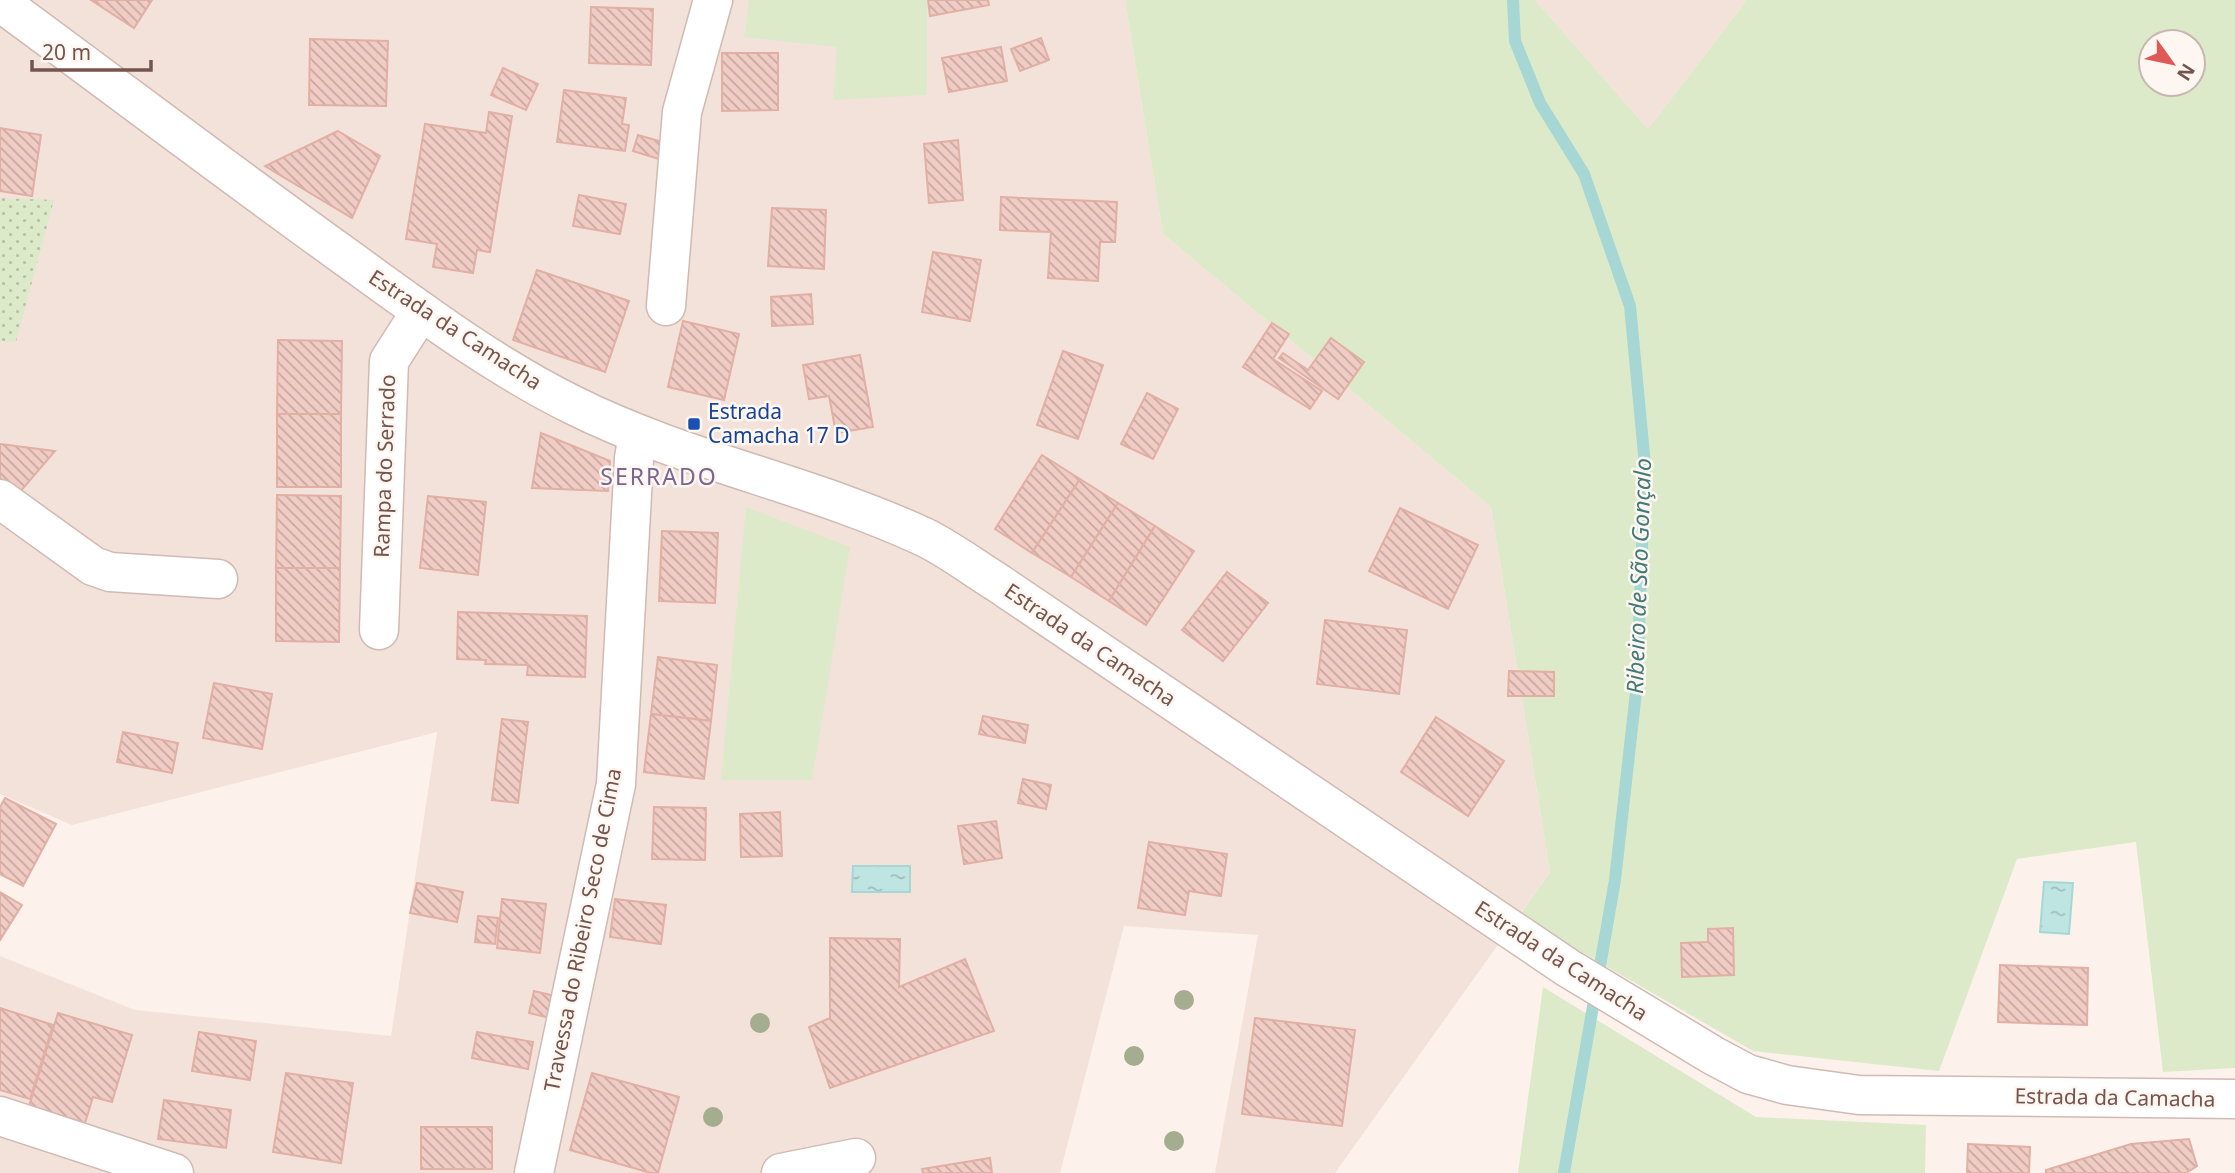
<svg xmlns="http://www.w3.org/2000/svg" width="2235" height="1173" font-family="'Noto Sans',sans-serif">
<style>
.residential{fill:#f3e2d9}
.grass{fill:#ddeac9;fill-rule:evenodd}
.garden{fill:url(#garden-dots)}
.water{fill:url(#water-ripples);stroke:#a6d7d4;stroke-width:2}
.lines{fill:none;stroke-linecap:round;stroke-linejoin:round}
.stream{stroke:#a6d7d4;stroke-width:12}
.building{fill:url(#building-back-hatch);stroke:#e2afa5;stroke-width:2}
.minor-casing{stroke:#d0bab3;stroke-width:41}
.minor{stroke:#fff;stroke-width:38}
.tree{fill:#a5ad8f}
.transit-dot{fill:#1a4fb4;stroke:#fef7f1;stroke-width:2.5}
.labels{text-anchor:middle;stroke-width:5;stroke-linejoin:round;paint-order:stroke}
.street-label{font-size:21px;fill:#76544e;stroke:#fef7f1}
.transit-label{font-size:21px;fill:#164399;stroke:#fef7f1;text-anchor:start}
.neighbourhood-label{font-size:23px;letter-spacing:2px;fill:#7a6692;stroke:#fef7f1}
.water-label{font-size:23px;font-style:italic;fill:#427a78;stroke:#fef7f1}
</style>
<defs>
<pattern id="garden-dots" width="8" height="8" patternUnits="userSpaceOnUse" patternTransform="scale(1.75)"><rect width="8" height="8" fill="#ddeac9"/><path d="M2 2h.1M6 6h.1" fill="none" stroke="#b8c0a5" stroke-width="1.8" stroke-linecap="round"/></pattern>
<pattern id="water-ripples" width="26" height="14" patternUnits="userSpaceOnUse" patternTransform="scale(1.75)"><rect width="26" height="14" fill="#bfe5e3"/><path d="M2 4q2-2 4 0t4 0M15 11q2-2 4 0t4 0" fill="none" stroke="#a0bcba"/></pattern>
<pattern id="building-back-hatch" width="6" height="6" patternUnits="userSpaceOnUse" patternTransform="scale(1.75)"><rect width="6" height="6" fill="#f0ccc4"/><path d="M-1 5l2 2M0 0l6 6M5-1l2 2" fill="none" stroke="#c7a8a1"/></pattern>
</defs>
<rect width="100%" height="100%" fill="#fcf2eb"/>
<g class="residential">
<path d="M0,0H1125L1163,234L1491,507L1550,872L1335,1173H1215L1258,935L1124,926L1060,1173H0V956L135,1010L391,1036L437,732L72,825L0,794Z"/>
<path d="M1535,0H1747L1648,129Z"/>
</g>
<g class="grass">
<path d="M749,0H927V95L833,100L837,47L744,37Z"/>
<path d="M1125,0H1535L1648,129L1747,0H2235V1068L2163,1072L2136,842L2017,859L1939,1071L1753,1051L1519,916L1550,872L1491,507L1163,234ZM2151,42H2193V84H2151Z"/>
<path d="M746,507L850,547L812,780H721Z"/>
<path d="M1543,987L1756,1117L1926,1125L1925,1173H1518Z"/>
</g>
<path class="garden" d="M0,198L54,200L16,342L0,341Z"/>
<g class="water">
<path d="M853,866H910V892H852Z"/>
<path d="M2044,882L2073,883L2069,934L2040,932Z"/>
</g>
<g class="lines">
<path class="stream" d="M1513,0L1515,41L1540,103L1584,174L1630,306L1645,465L1637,683L1615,880L1564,1173"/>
</g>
<g class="building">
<path d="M91,0H152L134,28Z"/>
<path d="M928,0H988L989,5L930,16Z"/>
<path d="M591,7L653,9L651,65L589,63Z"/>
<path d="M1041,38L1049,60L1020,71L1011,49Z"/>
<path d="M310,39L388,41L386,106L309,105Z"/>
<path d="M1001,47L1007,81L949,92L942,58Z"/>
<path d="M722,53H778V110L722,111Z"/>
<path d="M503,68L538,84L526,110L491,95Z"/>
<path d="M564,90L626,98L622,124L629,125L625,151L557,142Z"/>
<path d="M489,112L512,116L490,252L477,250L473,273L433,267L437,244L406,239L425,124L486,133Z"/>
<path d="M0,128L41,135L32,196L0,191Z"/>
<path d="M338,131L380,156L352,218L265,166Z"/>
<path d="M638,135L666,143L662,160L633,151Z"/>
<path d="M958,140L963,200L929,203L924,144Z"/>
<path d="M579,195L626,204L620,234L573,226Z"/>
<path d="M1001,197L1117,202L1115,242H1100L1098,281L1048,278L1051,232L1000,230Z"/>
<path d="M772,208L826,210L824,269L768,266Z"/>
<path d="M933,252L981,260L970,321L922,312Z"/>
<path d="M537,270L629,301L605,372L513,340Z"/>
<path d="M811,294L813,324L772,326L771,297Z"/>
<path d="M683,321L739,334L724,400L668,387Z"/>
<path d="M1272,323L1289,334L1273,359L1322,391L1310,409L1243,367Z"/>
<path d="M1331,338L1364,362L1338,399L1279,358L1283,353L1308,370Z"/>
<path d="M278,340L342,341L341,414H277Z"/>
<path d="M1063,351L1103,365L1078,439L1037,425Z"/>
<path d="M860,355L873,427L836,433L829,396L809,399L803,365Z"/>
<path d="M1147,393L1178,409L1153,459L1121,444Z"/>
<rect x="277" y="414" width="64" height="73"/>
<path d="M541,433L610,461L608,491L532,488Z"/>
<path d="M0,444L55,451L20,492L0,478Z"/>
<path d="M1042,455L1080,479L1032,553L995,529Z"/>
<path d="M1080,479L1118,503L1071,577L1032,553Z"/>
<path d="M277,495L341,496L340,568H276Z"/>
<path d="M428,496L486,502L478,575L420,568Z"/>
<path d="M1118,503L1155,526L1109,601L1071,577Z"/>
<path d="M1400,508L1478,545L1448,609L1369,571Z"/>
<path d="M1155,526L1194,551L1146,625L1109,601Z"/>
<path d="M662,531L718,533L715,603L659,601Z"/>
<path d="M276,568H340L339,642L276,641Z"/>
<path d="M1227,572L1268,603L1223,661L1182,630Z"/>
<path d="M458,612L587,616L585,677L527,675L528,665L485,664L486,660L457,659Z"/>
<path d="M1325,620L1407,630L1399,694L1317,684Z"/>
<path d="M658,657L717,665L711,721L651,714Z"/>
<path d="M1509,671L1554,672V696H1508Z"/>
<path d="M214,683L272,694L262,749L203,738Z"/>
<path d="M651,714L711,721L704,779L644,772Z"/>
<path d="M983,716L1028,725L1025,743L979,734Z"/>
<path d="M1436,717L1504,761L1468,816L1401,772Z"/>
<path d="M502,719L528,722L518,803L492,800Z"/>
<path d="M123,732L178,743L172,773L117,762Z"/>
<path d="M1023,779L1051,785L1046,809L1018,803Z"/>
<path d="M5,798L56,824L23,886L0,874V807Z"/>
<path d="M654,807L706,808L705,860L652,859Z"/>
<path d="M780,812L782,856L741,857L740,814Z"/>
<path d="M996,821L1002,858L964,864L958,826Z"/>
<path d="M1149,842L1227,854L1221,896L1189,891L1185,915L1138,908Z"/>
<path d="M417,883L463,892L457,922L410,913Z"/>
<path d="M0,892L22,905L0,940Z"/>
<path d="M502,899L546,904L540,953L497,948Z"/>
<path d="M615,899L666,905L661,944L610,937Z"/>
<path d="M478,916L498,918L495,944L475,942Z"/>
<path d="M1733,928L1734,975L1682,977L1681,943L1708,942V929Z"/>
<path d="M830,938L900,939L899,987L965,959L994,1031L830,1088L809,1027L830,1018Z"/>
<path d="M2000,965L2088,968L2087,1025L1998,1022Z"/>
<path d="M534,991L555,996L550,1018L529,1013Z"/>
<path d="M0,1008L53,1025L30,1099L0,1090Z"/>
<path d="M58,1013L132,1035L112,1102L93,1097L85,1123L29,1106Z"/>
<path d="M1255,1018L1355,1030L1342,1126L1242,1114Z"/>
<path d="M199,1032L256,1041L250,1080L192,1071Z"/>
<path d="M477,1032L533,1042L528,1069L472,1058Z"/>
<path d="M286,1073L353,1083L341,1163L273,1152Z"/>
<path d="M592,1073L679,1097L658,1173H651L570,1150Z"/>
<path d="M164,1100L231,1110L226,1148L158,1139Z"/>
<rect x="421" y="1127" width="71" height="42"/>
<path d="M2189,1139L2197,1166L2186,1173H2046V1170L2131,1144Z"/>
<path d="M1968,1144L2030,1147L2029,1173H1967Z"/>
<path d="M990,1158L992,1173H923L922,1169Z"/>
</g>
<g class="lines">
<defs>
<g id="minor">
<path d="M0,2C113,85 225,170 339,252C414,306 490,364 573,405C685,461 810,484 924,537C949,549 974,568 998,583L1568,968L1714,1056L1748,1074L1787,1085L1859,1095L2235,1099"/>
<path d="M666,306L682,112L713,0"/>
<path d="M0,499L93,566L110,572L218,579"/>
<path d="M379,630L389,361L421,311"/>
<path d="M0,1116L174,1173"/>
<path d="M534,1173L616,784L634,458L638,434"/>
<path d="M781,1173L856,1158"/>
</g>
</defs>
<use href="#minor" class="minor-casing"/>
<use href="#minor" class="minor"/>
</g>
<g class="tree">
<circle cx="1184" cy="1000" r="10"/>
<circle cx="760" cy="1023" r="10"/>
<circle cx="1134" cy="1056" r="10"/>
<circle cx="713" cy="1117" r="10"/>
<circle cx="1174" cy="1141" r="10"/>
</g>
<rect class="transit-dot" x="687" y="417" width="14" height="14" rx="3.5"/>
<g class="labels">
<g class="street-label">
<text transform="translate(455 330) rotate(33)" y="7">Estrada da Camacha</text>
<text transform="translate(385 466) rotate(-88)" y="7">Rampa do Serrado</text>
<text transform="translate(1090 645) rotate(34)" y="7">Estrada da Camacha</text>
<text transform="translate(583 930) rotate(-79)" y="7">Travessa do Ribeiro Seco de Cima</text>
<text transform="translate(1561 961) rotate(33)" y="7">Estrada da Camacha</text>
<text transform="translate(2115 1098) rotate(1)" y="7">Estrada da Camacha</text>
</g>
<g class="transit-label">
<text x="708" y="419">Estrada<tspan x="708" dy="24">Camacha 17 D</tspan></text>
</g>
<g class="neighbourhood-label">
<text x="659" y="485">SERRADO</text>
</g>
<g class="water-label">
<text transform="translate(1639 576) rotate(-88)" y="8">Ribeiro de São Gonçalo</text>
</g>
</g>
<g transform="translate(2172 63) rotate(123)"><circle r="33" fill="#fef7f1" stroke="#c8b6b0" stroke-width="2"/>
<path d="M0-5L12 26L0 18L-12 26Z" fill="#df5957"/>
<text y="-10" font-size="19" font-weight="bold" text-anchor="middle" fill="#76544e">N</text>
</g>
<path d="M32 60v10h119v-10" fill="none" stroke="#76544e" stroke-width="3.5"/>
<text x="42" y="60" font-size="21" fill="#76544e" stroke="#fef7f1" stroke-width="5" paint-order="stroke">20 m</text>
</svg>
